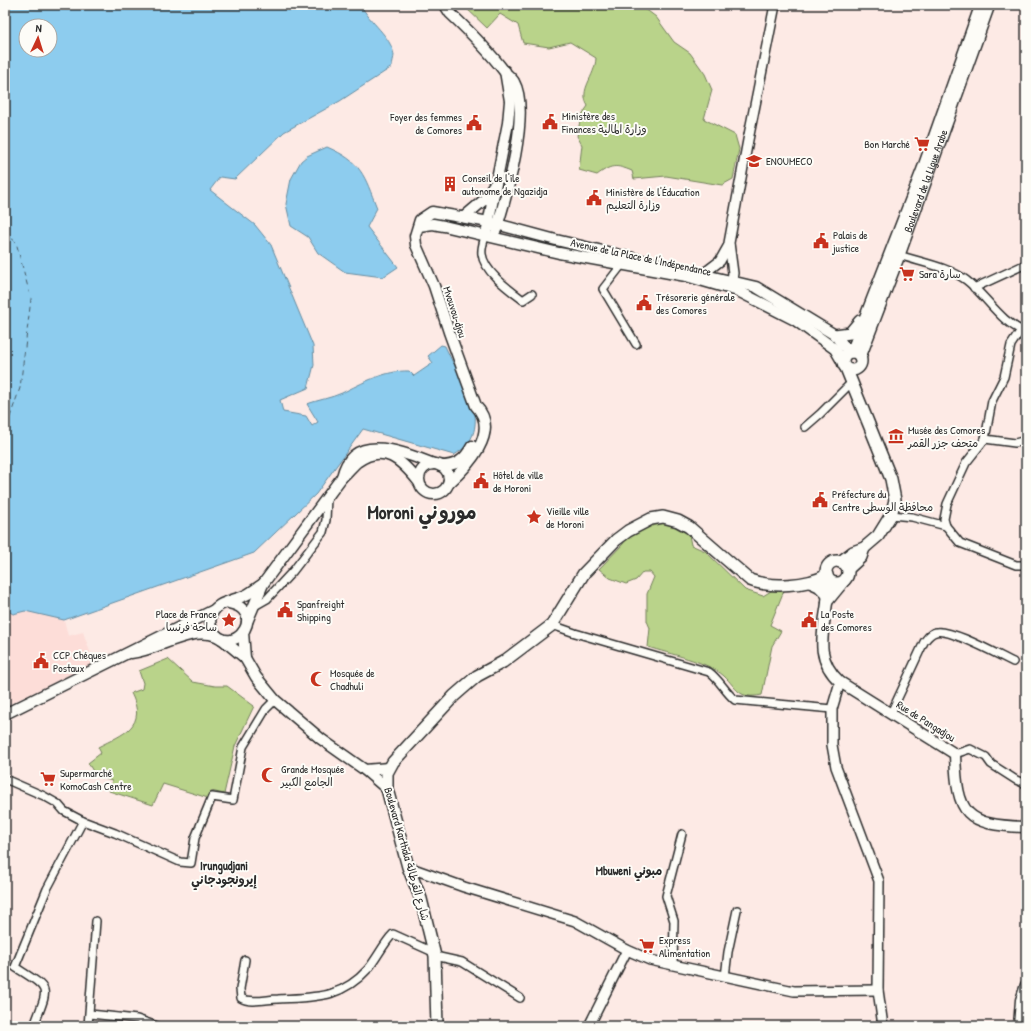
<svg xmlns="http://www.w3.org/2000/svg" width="1031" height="1031" font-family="'Patrick Hand','Playpen Sans Arabic',sans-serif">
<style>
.built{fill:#fdddd8}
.green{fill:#b9d38a;stroke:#727f5a}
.water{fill:#8dccee;stroke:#668ca0;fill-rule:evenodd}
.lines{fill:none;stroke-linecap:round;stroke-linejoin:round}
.ferry{stroke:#485b66;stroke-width:1;stroke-dasharray:5 4;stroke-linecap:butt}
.minor-casing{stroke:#2b2b2b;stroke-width:10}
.tertiary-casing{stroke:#2b2b2b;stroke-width:12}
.secondary-casing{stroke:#2b2b2b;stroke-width:13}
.primary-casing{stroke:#2b2b2b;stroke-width:14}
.minor{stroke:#fdfcf7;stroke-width:7}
.tertiary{stroke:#fdfcf7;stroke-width:9}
.secondary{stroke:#fdfcf7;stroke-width:10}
.primary{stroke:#fdfcf7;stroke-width:11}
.labels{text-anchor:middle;stroke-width:4;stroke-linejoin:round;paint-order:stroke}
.poi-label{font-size:11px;fill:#2b2b2b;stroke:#fdfcf7;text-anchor:start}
.street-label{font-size:11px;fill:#2b2b2b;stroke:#fdfcf7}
.neighbourhood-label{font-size:12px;font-weight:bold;fill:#2b2b2b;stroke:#fdfcf7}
.town-label{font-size:19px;font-weight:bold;fill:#2b2b2b;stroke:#fdfcf7}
</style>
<rect width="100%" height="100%" fill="#fdeae5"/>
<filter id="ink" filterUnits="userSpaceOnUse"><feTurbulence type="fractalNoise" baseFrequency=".025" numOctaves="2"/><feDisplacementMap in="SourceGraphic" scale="8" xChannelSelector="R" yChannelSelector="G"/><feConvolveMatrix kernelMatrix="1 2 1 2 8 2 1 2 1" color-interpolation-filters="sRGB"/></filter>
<g filter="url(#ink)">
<path class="built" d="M5,609L13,614L25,611L64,620L68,636L83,632L94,663L5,706Z"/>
<g class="green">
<path d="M463,5H640L656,17L674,42L690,53L705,74L712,90L704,119L735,135L739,149L733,179L722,185L666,176L634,179L632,171C615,164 611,165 597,175L579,170L582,145L577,136L581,116L588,106C578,89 595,78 596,58L570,42L549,47L523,43L518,25L500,14L487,28Z"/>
<path d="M655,520L684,526L689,535L691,545L705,551L745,590L763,596L779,586L785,588L770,625L781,631L772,646L762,695C738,700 737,688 724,676C707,661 669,654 648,647L650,628L647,621V594L654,577L650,572H643L636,580L626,584L610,578L599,569L623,544L629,534Z"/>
<path d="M168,659L193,682L215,686H227L254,706L235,746L224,794L211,791L208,798L163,784L153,805L109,791L112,781L96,776L88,763L101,753L98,747C123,734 148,727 131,693L142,689L143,683L139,671Z"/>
</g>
<g class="water">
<path d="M5,5H361C369,22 391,36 394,55C394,58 392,63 392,67L340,101L284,132L235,179L220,177L210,190L255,225L271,245L313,346L314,365L308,388L280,400L283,412L306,416L312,426L318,422L307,404C318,400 331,398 342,393C362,383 386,370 409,371L414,376L433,363L428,356L441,345L445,346L453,363L460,366C472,396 490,435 454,455L363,429L316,494L254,553L64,620L25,611L13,614L5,609ZM26,26H50V50H26Z"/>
<path d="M327,147C362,162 364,175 377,208L367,227L398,267L383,277L345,272L318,253L308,237L291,226L286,204L291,179L301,161L307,156Z"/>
</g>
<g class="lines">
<path class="ferry" d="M5,233L16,242L31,299L20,388L5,431"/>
<defs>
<g id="minor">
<path d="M485,236C484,241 481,248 482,254C484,272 510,290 523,300L532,294"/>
<path d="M896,254C918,262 947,266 966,280C987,296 1000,323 1026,332"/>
<path d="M624,262L603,289L636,344"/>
<path d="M974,288L1026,264"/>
<path d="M805,427L820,414L852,382"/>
<path d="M985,439L1015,443L1026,440"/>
<path d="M891,515L912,517L946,526L960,543L1016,565H1026"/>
<path d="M946,526L944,519L947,504L966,463L985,439L992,401L1004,377L1011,345L1021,330"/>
<path d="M253,607L267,599L293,571L323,532L326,520L327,497"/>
<path d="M552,625L575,633L709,672C720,680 725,692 735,700L832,709"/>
<path d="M891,713L924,642C927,638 930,633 936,632C950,628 998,655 1013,662"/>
<path d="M955,754L970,749L986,757L991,764L1016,780L1026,784"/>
<path d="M5,779L44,796L58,804L64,811L83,821L115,833L180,862L191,863L195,838L212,797L233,800L243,747L266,709L275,700"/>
<path d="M435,956L462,962L520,998"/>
<path d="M245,960L240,989L241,998C250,1004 268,999 278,999C315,997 341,999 368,969C377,958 384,943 393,934L433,952"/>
<path d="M673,965L674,921L666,896L682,834"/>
<path d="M725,977L728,952L737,910"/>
<path d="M90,1014L137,1019L157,1026"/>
<path d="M34,1026C49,985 52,991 15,967L47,889L83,821"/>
<path d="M88,1026L96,921"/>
</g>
<g id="tertiary">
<path d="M701,279L703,274L720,261L729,245"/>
<path d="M731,287L733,273L729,243L748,140L775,5"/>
<path d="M840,682L832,709V745L836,767L879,881L878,990L883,1026"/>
<path d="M408,867L464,887L575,921L627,950L650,960L794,991L878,990"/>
<path d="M589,1026L627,950"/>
</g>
<g id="secondary">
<path d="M445,5L450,13C469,31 488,50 504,71C507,75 512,78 514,82C531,112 506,198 496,230"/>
<path d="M464,217L484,200L493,186"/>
<path d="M419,226L433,224L444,226L559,253L686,276L738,291L795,320L835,349L842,361"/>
<path d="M487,229L508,123L510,101L505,71"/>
<circle cx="434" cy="479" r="15"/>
<path d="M440,466C456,466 464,461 472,446"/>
<path d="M342,477C353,430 404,453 434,464"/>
<path d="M448,484C467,467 501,432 476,406L449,332L434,286L416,245L415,236L420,220L432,212L489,222L556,240L756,287L835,335L849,352"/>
<path d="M828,578C827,586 828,595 827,603C823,634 814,658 840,682L955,754C957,815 965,825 1026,827"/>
<path d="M827,602L845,580"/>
<path d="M229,603C267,610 237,657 215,634C211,629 209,623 211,617C214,601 236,601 248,594C253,591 258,587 263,584"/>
<path d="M247,622L263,584L342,477C348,472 352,466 357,462C384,442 402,461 419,482"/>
<path d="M243,632L245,658"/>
<path d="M222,639L245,658L256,677L275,700L321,739L365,770L387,789"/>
<path d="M131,653C160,650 188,626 217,636"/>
<path d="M5,714L214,610"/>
<path d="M365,770L389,768"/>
<path d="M1019,1026L1021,1000L1026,985"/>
</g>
<g id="primary">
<path d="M835,335L850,333L860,321"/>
<circle cx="852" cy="361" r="9"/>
<path d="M852,352L923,169L981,5"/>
<path id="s1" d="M860,357L899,255L989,5"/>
<circle cx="837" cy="572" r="11"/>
<path d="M840,562L853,552L864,548L878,536L891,515L895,500L891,479L846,368"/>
<path d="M848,569L861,557L864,548"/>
<path d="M810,582L819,586L827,594"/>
<path d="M437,1026L435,956L421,899L408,867L387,789V773L393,762L454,696L477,676L503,662L552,625L584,573L616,540L628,531L651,519L663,517L678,521L689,527L750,580C770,588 808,586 827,575"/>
</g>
</defs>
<use href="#minor" class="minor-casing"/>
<use href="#tertiary" class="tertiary-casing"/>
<use href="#secondary" class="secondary-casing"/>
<use href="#primary" class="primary-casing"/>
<use href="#minor" class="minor"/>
<use href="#tertiary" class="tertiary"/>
<use href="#secondary" class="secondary"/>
<use href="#primary" class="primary"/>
</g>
</g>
<defs>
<symbol id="civic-bare" viewBox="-9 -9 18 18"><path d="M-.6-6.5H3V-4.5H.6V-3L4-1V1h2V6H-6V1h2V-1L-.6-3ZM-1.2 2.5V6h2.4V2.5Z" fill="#c8321e" stroke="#fdfcf7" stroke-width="2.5" paint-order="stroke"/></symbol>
<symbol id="supermarket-bare" viewBox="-9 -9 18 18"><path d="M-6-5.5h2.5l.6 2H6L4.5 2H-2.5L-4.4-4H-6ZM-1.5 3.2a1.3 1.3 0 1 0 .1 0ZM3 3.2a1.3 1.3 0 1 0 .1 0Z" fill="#c8321e" stroke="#fdfcf7" stroke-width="2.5" paint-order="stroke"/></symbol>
<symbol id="school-bare" viewBox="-9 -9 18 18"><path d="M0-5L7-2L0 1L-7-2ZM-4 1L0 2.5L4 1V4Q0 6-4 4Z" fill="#c8321e" stroke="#fdfcf7" stroke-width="2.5" paint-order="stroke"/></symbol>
<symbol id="building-bare" viewBox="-9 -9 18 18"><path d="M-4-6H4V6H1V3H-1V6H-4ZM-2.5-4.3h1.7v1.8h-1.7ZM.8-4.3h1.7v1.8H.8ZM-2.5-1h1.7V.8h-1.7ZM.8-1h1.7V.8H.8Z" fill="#c8321e" stroke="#fdfcf7" stroke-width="2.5" paint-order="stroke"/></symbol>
<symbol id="museum-bare" viewBox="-9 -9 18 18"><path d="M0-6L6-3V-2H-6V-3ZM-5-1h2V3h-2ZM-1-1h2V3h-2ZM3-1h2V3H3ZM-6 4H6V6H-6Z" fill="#c8321e" stroke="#fdfcf7" stroke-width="2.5" paint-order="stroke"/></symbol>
<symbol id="sight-bare" viewBox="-9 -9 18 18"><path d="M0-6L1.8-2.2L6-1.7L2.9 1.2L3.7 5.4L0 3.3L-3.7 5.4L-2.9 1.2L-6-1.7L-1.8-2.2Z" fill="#c8321e" stroke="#fdfcf7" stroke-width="2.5" paint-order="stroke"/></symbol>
<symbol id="mosque-bare" viewBox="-9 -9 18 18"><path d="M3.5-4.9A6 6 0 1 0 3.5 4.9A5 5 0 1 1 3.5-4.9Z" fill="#c8321e" stroke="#fdfcf7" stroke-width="2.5" paint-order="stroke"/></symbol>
</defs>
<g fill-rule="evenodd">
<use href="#civic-bare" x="539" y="111" width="22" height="22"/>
<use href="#civic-bare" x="463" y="112" width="22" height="22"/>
<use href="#supermarket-bare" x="911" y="133" width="22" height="22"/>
<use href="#school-bare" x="743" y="150" width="22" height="22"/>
<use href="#building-bare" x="439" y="173" width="22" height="22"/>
<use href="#civic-bare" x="583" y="187" width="22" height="22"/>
<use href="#civic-bare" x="810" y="230" width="22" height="22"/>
<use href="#supermarket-bare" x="896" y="263" width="22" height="22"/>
<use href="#civic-bare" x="633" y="292" width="22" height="22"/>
<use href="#museum-bare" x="885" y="425" width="22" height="22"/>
<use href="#civic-bare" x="470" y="470" width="22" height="22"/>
<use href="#civic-bare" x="809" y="489" width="22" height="22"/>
<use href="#sight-bare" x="523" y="506" width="22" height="22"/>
<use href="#civic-bare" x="274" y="599" width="22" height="22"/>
<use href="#sight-bare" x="218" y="609" width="22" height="22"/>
<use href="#civic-bare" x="798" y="609" width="22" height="22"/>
<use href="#civic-bare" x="30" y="650" width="22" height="22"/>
<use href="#mosque-bare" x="307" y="668" width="22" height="22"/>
<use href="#mosque-bare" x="258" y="764" width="22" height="22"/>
<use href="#supermarket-bare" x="37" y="768" width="22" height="22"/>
<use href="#supermarket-bare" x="636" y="935" width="22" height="22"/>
</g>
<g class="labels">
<g class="poi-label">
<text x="562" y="120">Ministère des<tspan x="562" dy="13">Finances وزارة المالية</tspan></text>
<text x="462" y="121" text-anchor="end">Foyer des femmes<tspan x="462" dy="13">de Comores</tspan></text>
<text x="910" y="148" text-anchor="end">Bon Marché</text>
<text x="766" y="165">ENOUMECO</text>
<text x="462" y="182">Conseil de l'île<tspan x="462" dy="13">autonome de Ngazidja</tspan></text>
<text x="606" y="196">Ministère de l'Éducation<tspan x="606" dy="13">وزارة التعليم</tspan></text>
<text x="833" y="239">Palais de<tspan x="833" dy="13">justice</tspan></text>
<text x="919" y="278">Sara سارة</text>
<text x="656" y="301">Trésorerie générale<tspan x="656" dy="13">des Comores</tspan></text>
<text x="908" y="434">Musée des Comores<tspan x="908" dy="13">متحف جزر القمر</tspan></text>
<text x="493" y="479">Hôtel de ville<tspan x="493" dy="13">de Moroni</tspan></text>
<text x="832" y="498">Préfecture du<tspan x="832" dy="13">Centre محافظة الوسطى</tspan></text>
<text x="546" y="515">Vieille ville<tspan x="546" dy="13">de Moroni</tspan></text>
<text x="297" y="608">Spanfreight<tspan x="297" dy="13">Shipping</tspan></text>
<text x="217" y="618" text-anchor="end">Place de France<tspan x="217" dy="13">ساحة فرنسا</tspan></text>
<text x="821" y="618">La Poste<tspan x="821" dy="13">des Comores</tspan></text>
<text x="53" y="659">CCP Chéques<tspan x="53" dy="13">Postaux</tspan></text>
<text x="330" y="677">Mosquée de<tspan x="330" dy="13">Chadhuli</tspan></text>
<text x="281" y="773">Grande Mosquée<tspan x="281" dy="13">الجامع الكبير</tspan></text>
<text x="60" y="777">Supermarché<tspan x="60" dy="13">KomoCash Centre</tspan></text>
<text x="659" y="944">Express<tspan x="659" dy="13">Alimentation</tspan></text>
</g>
<g class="street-label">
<text dy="4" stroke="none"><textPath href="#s1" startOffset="188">Boulevard de la Ligue Arabe</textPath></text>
<text transform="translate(641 257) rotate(12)" y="4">Avenue de la Place de l'Indépendance</text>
<text transform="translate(455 312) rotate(72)" y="4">Mvouvou-djou</text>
<text transform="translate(926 721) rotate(32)" y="4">Rue de Pangadjou</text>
<text transform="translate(407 854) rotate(74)" y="4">Boulevard Karthala شارع القرطالة</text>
</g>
<g class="neighbourhood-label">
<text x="224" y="870">Irungudjani<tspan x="224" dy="14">إيرونجودجاني</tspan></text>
<text x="629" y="875">Mbuweni مبوني</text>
</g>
<g class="town-label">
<text x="422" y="519">Moroni موروني</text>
</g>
</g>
<rect width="1031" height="1031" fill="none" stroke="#fdfcf7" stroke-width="20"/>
<rect x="10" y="10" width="1011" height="1011" fill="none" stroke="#2b2b2b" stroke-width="1.5" filter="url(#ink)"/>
<g transform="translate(38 38) rotate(4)"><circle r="19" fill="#fdfcf7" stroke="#a9a8a5"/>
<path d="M0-3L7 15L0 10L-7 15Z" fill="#c8321e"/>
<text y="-6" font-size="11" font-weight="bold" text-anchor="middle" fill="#2b2b2b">N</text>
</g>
</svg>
